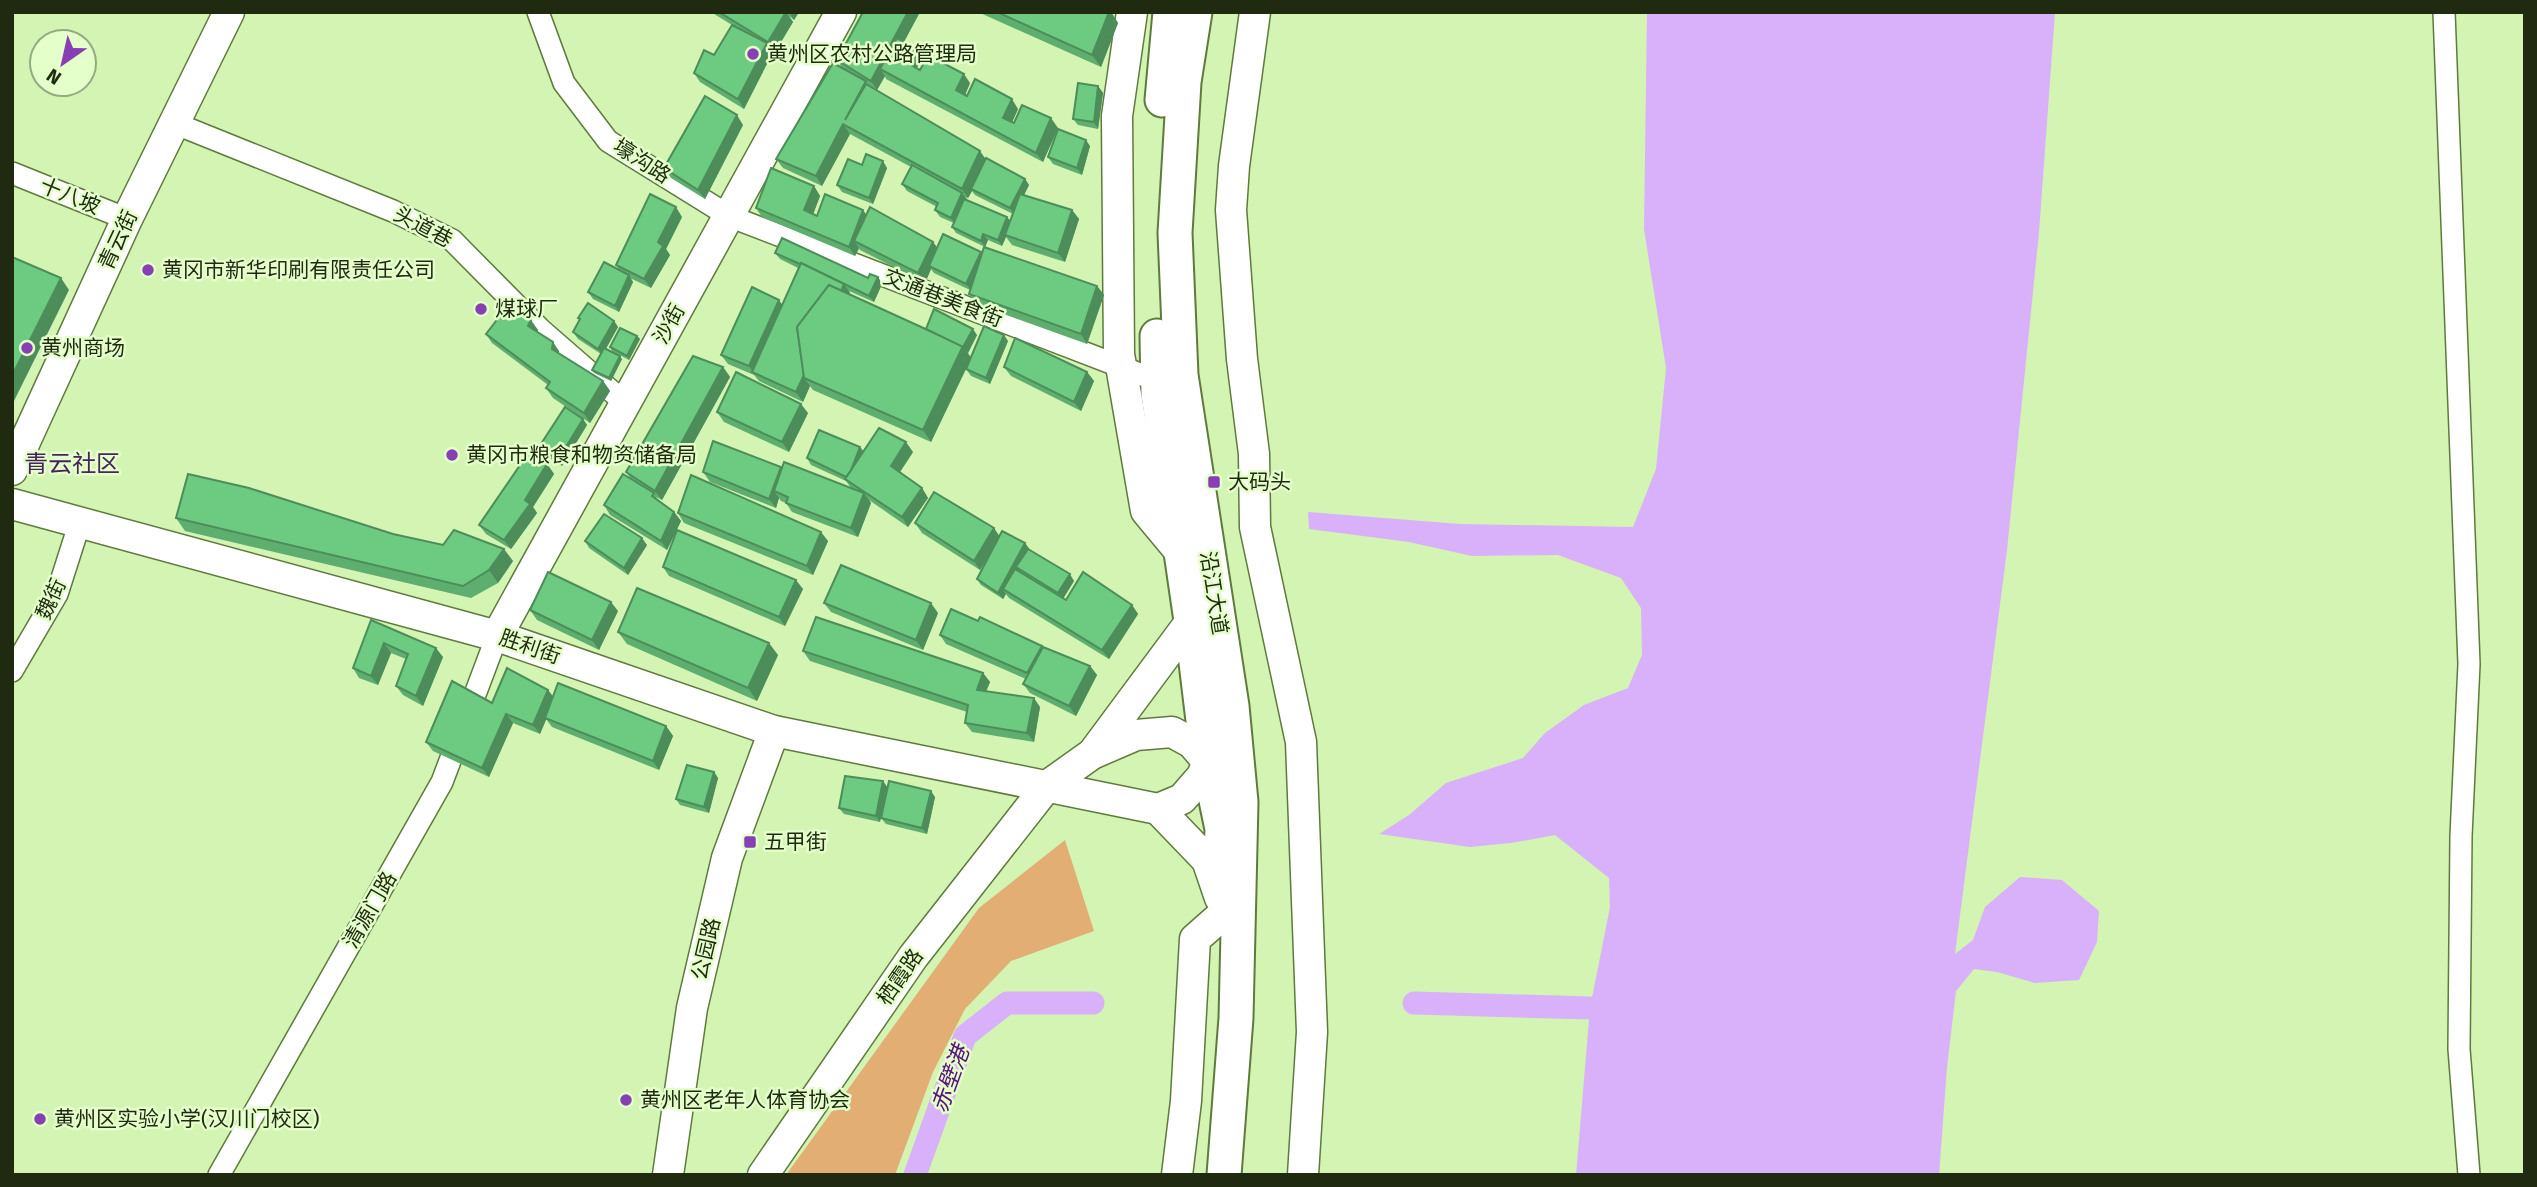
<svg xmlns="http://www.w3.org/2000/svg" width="2537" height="1187" font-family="'Fira Sans','Noto Sans SC',sans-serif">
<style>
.green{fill:#e2ae73}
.water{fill:#d9b0fa}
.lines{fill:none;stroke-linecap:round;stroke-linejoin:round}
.canal{stroke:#d9b0fa;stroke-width:23}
.street-casing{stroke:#5e7a3d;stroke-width:24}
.secondary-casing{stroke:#5e7a3d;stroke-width:33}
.primary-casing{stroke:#5e7a3d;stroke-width:37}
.street{stroke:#fff;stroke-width:21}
.secondary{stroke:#fff;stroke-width:30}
.primary{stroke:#fff;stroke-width:33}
.wall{fill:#5eae6f;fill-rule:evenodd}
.shaded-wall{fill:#4c8d5a}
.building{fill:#6dca81;stroke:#4c8d5a;stroke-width:2}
.poi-dot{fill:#8640b4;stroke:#e4ffca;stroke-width:2.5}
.labels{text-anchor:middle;stroke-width:5;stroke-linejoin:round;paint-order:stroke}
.poi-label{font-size:21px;fill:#1f2a11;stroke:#e4ffca;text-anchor:start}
.street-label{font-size:21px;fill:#1f2a11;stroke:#e4ffca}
.water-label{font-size:23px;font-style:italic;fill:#58127e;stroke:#e4ffca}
.quarter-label{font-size:24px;fill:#46255d;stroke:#e4ffca}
</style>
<rect width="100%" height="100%" fill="#d3f4b2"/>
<path class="green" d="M1065,840L1094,931L1011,961L965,1009L933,1072L895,1175H786L979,908Z"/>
<path class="water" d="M1647,12H2055L2039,232L2007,550L1955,954L1973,940L1985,907L2020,877L2062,880L2099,911L2097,942L2079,980L2035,983L1997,972L1974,969L1956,991L1947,1067L1939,1175H1576L1590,1008L1610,907L1609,878L1555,835L1511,843L1470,847L1379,834L1409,815L1446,783L1523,758L1545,733L1584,705L1628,688L1642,655L1641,608L1621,578L1558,555L1472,556L1409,542L1309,529L1308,512L1460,524L1633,527L1656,469L1666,368L1644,229Z"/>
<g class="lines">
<g class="canal">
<path d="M1414,1003L1590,1008"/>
<path d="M915,1175L965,1036L1007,1003H1093"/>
</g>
<defs>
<g id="street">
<path d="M538,12L564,83L608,141L729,216L1158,381"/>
<path d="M2444,12L2469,664L2461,836L2459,1049L2469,1175"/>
<path d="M174,123L393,211L452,240L540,329L625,403"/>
<path d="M12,173L127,219"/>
<path d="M12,671L57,594L80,522"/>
<path d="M219,1175L442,782L497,636"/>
</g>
<g id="secondary">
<path d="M1132,12L1117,116L1119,354L1146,511L1181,553"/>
<path d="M1255,12L1234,166L1231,210L1242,359L1254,454L1255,527L1301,742L1312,1032L1303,1175"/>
<path d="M12,470L127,219L229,12"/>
<path d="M12,504L497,636L774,731L1158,809L1182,799L1202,776L1208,762L1192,743L1172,732L1136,735L1092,754L1047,786L913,957L763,1175"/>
<path d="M497,636L841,12"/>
<path d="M1093,753L1191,621"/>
<path d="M1158,809L1207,860L1220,898"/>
<path d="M668,1175L692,1008L727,858L774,731"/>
<path d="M1177,1175L1186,1101L1195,939L1220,917"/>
</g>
<g id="primary">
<path d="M1195,12L1184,82L1175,233L1181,375L1232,706L1241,802L1236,1018L1224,1175"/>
<path d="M1162,100L1170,12"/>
<path d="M1157,336L1158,394L1191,621L1208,762L1222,829L1221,851"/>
</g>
</defs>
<use href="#street" class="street-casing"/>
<use href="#secondary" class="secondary-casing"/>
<use href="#primary" class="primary-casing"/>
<use href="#street" class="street"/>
<use href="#secondary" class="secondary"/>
<use href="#primary" class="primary"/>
</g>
<g class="wall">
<path d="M711,12H799L794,20L789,16L793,22L775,52L772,50L773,52L744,109L700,82L694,73L714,55L732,25Z"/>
<path d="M863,12H920L904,42L915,49L922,58L917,68L970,83L965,95L1018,109L1012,122L1058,128L1043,162L886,79L885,76L877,90L868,85L870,87L986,159L1025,179L1029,185L1024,195L1072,210L1079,219L1065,262L1012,245L1006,237L1002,246L988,240L985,247L956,233L952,227L954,223L940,217L935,210L937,207L907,191L902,184L911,167L850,134L822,186L783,168L776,159L842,68L837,60ZM972,191L975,195L1013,214L1010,221L1007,217L966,200L965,197L968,198Z"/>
<path d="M978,12H1111L1118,23L1101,67Z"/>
<path d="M1098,86L1103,93L1098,129L1078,125L1073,119Z"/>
<path d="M743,125L705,199L671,178L664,168Z"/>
<path d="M1090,146L1082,175L1053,164L1048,157Z"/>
<path d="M862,165L887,168L873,204L842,192L837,185Z"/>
<path d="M814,186L820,196L813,214L817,216L866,215L933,242L937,248L982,254L1097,286L1104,295L1087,344L976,304L969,294L970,290L934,273L931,269L925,283L860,250L859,248L855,256L762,217L756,208Z"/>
<path d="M682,217L666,249L670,255L651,288L630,278L633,282L619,312L593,299L588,292L620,271L616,265Z"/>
<path d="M775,253L868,278L878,277L882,284L874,302L849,291L850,293V295L926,329L977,335L968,353L971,358L1008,341L990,384L971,376L966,369L969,363L931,442L813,390L810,386L803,402L759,381L754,375L728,364L721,355L782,305L798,268L780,259Z"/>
<path d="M519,309L521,314L538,330L537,332L559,351V354L603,381L610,391L590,423L553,398L546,388L548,385L492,343L486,334Z"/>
<path d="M578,318L614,321L618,327L606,349L622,359L611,381L594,373L592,370L601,354L578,339L573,332L580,320Z"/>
<path d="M637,336L640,339L629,360L612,351L610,347Z"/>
<path d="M723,367L730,377L662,500L656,497L660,502L674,512L681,521L667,550L610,515L604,505L631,479L626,472Z"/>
<path d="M1004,367L1087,372L1094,381L1081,411L1011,376Z"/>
<path d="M717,412L808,413L789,452L724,422Z"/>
<path d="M583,419L587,425L562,466L544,454L539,447Z"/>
<path d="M863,451L913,452L900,472L922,488L928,498L908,527L869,500L871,503L858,537L792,512L786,503L781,501L779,498L776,508L710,482L703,472L782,469L851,488L846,481L811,465L807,458Z"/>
<path d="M547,464L554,474L533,507L537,513L511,549L486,534L479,525Z"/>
<path d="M678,513L828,541L813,575L684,523Z"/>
<path d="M176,518L393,534L513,561L498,583L471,598L185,531Z"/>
<path d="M915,523L1000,536L1025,543L1030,550L1074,581L1063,598L1066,600L1132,605L1138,614L1109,659L1009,598L1006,594L1003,599L981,585L977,579L989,556L980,570L922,533Z"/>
<path d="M585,541L647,545L628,575L589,548Z"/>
<path d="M663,567L803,589L785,626L669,576Z"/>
<path d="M824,603L938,613L923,650L831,612Z"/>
<path d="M530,610L618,611L599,650L537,620Z"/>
<path d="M371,620L443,657L423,706L403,695L396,686L406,659L391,653L378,685L359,678L353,668Z"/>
<path d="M978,621L1090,666L1097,675L1076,716L1030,693L1023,684L1026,679L946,644L940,635Z"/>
<path d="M618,632L778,655L757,701L627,644Z"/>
<path d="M803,651L983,673L990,682L986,691L1040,707L1034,742L972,732L965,723L967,712L810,661Z"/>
<path d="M548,690L553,697L666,726L673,736L659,770L552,727L546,719L540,734L513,723L489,777L433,751L426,742L492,703Z"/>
<path d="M714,772L718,778L709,813L680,805L676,799Z"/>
<path d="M883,781L887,787L880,822L844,814L839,808Z"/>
<path d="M935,797L927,834L886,824L881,818Z"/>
</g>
<g class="shaded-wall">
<path d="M786,12L793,22L775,52L768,42Z"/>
<path d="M791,12H799L794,20L790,13Z"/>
<path d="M908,12H920L887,73L880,69L885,76L877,90L871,81Z"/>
<path d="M1109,12H1111L1118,23L1101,67L1092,55Z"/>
<path d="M767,43L773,52L744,109L738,99Z"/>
<path d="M915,49L922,58L914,73L908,63Z"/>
<path d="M964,74L970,83L963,100L956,90Z"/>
<path d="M1098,86L1103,93L1098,129L1094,122Z"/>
<path d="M1012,99L1018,109L1010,127L1003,118Z"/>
<path d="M737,115L743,125L705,199L698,190Z"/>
<path d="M1051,118L1058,128L1043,162L1036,153Z"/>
<path d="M843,124L850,134L822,186L816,176Z"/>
<path d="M1086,140L1090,146L1082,175L1077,168Z"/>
<path d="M980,151L987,161L971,189L972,191L968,198L962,189Z"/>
<path d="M883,161L887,168L873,204L869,198Z"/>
<path d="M1025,179L1029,185L1014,215L1010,208Z"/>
<path d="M814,186L820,196L811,220L804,210Z"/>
<path d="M962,193L967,199L955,224L951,218Z"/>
<path d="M676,207L682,217L666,249L670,255L651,288L644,279L658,242Z"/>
<path d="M863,210L870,220L854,241L859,248L855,256L849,247Z"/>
<path d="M1072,210L1079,219L1065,262L1058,253Z"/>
<path d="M1007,217L1012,223L1002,246L998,240Z"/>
<path d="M983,234L988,240L985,247L981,241Z"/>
<path d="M933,242L940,251L929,266L931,269L925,283L918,273Z"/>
<path d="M981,252L985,258L971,290L966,284Z"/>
<path d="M629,275L633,282L619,312L615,306Z"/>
<path d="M878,277L882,284L874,302L869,296Z"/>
<path d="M61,278L69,290L12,405V376Z"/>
<path d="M844,284L850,293L847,302L840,292Z"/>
<path d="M1097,286L1104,295L1087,344L1081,334Z"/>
<path d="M779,300L785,309L753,372L749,366Z"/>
<path d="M531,320L538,330L535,336L528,326Z"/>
<path d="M614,321L618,327L602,355L598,349Z"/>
<path d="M973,329L977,335L968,353L963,347Z"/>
<path d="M1004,335L1008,341L990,384L986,378Z"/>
<path d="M637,336L640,339L629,360L627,356Z"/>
<path d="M806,339L812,382L804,378L810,386L803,402L796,392Z"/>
<path d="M553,342L559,351V359L552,349Z"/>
<path d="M963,346L971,358L931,442L923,430Z"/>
<path d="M620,356L622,359L611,381L609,378Z"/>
<path d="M723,367L730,377L662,500L655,491Z"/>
<path d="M1087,372L1094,381L1081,411L1074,402Z"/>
<path d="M603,381L610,391L590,423L584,413Z"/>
<path d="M801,404L808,413L789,452L782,442Z"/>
<path d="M583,419L587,425L562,466L558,460Z"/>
<path d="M906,442L913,452L898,475L891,466Z"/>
<path d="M860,447L865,453L847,477Z"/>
<path d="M547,464L554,474L533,507L537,513L511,549L504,540L525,500Z"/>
<path d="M781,467L787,477L774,491L779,498L776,508L769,499Z"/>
<path d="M922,488L928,498L908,527L902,517Z"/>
<path d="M864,493L871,503L858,537L851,528Z"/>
<path d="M674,512L681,521L667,550L661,541Z"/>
<path d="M994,528L1000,537L980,570L974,561Z"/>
<path d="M821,532L828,541L813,575L807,566Z"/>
<path d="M642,538L647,545L628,575L624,568Z"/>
<path d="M1025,543L1030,550L1016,567L1019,570L1007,592L1003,589L1006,594L1003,599L998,593Z"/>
<path d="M504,549L513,561L498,583L489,570Z"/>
<path d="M1070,574L1074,581L1063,599L1058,593Z"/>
<path d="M796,580L803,589L785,626L779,617Z"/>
<path d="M611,602L618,611L599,650L592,640Z"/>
<path d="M931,603L938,613L923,650L916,640Z"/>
<path d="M1132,605L1138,614L1109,659L1102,650Z"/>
<path d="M384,643L391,653L378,685L371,676Z"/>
<path d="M769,643L778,655L757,701L748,688Z"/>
<path d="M1042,646L1049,656L1033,683L1027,673Z"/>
<path d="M436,648L443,657L423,706L416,696Z"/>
<path d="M1090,666L1097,675L1076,716L1069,706Z"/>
<path d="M983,673L990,682L983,699L977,690Z"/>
<path d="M548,690L555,699L540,734L533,725Z"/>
<path d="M1034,698L1040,707L1034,742L1027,733Z"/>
<path d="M506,714L513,723L489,777L482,768Z"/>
<path d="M666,726L673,736L659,770L653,761Z"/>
<path d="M714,772L718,778L709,813L704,807Z"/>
<path d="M883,781L887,787L880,822L876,816Z"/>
<path d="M931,791L935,797L927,834L922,828Z"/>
</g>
<g class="building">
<path d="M719,12H786L768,42Z"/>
<path d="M863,12H908L871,81L837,60Z"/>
<path d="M997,12H1109L1092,55Z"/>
<path d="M732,25L767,43L738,99L694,73L704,50L714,55Z"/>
<path d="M897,38L915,49L908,63L920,70L928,55L964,74L956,90L967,96L975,79L1012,99L1003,118L1014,123L1022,105L1051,118L1036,153L880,69Z"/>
<path d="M833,63L866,81L845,120L866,84L980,151L962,189L843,124L816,176L776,159Z"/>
<path d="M1078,83L1098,86L1094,122L1073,119Z"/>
<path d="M705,96L737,115L698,190L664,168Z"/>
<path d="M1058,129L1086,140L1077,168L1048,157Z"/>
<path d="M866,154L883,161L869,198L837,185L848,159L862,165Z"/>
<path d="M986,158L1025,179L1010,208L971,189Z"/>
<path d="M912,165L962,193L951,218L935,210L938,203L902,184Z"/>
<path d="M771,168L814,186L804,210L817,216L825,194L863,210L849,247L756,208Z"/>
<path d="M650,194L676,207L658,242L663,246L644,279L616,265Z"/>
<path d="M1020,194L1072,210L1058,253L1005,235Z"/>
<path d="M964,199L1007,217L998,240L983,234L981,241L952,227Z"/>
<path d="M870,207L933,242L918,273L854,241Z"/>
<path d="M943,234L981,252L966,284L929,266Z"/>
<path d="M782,238L868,278L870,274L878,277L869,296L801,263L800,264L775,253Z"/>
<path d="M984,247L1097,286L1081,334L969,294Z"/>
<path d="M12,257L61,278L12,376Z"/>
<path d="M604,262L629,275L615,306L588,292Z"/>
<path d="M801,263L844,284L841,291L829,285L797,327L804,375L796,392L752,372Z"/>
<path d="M829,285L963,346L923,430L804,378L797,327Z"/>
<path d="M752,287L779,300L749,366L721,355Z"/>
<path d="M513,299L518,312L531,320L528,326L553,342L552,349L603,381L584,413L546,388L550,382L486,334Z"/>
<path d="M588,303L614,321L598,349L573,332L580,319L578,318Z"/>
<path d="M934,309L973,329L963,347L926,329Z"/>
<path d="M984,326L1004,335L986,378L966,369Z"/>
<path d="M620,328L637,336L627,356L610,347Z"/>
<path d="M1015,338L1087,372L1074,402L1004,367Z"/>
<path d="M604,348L620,356L609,378L592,370Z"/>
<path d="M693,356L723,367L655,491L626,472Z"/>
<path d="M736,372L801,404L782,442L717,412Z"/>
<path d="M565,407L583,419L558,460L539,447Z"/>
<path d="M879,428L906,442L891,466L922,488L902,517L845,479Z"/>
<path d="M819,430L860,447L851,470L846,477L807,458Z"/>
<path d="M713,441L781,467L769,499L703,472Z"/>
<path d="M529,452L547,464L525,500L530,504L504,540L479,525Z"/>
<path d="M784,462L864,493L851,528L786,503L788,497L774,491Z"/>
<path d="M188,474L249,488L393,534L443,545L454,530L504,549L489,570L463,586L176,518Z"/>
<path d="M623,474L654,493L652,496L674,512L661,541L604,505Z"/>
<path d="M691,475L821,532L807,566L678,513Z"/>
<path d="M934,492L994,528L974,561L915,523Z"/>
<path d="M604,514L642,538L624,568L585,541Z"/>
<path d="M677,530L796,580L779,617L663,567Z"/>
<path d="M1002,531L1025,543L998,593L977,579Z"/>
<path d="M1028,549L1070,574L1058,593L1016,567Z"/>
<path d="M841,565L931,603L916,640L824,603Z"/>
<path d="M1015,569L1066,600L1083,572L1132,605L1102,650L1003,589Z"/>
<path d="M548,572L611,602L592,640L530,610Z"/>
<path d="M637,588L769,643L748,688L618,632Z"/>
<path d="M951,609L978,621L980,617L1042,646L1027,673L940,635Z"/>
<path d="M816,617L983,673L977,690L1034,698L1027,733L965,723L968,705L803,651Z"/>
<path d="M371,620L436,648L416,696L396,686L408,654L384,643L371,676L353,668Z"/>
<path d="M1043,647L1090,666L1069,706L1023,684Z"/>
<path d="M507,668L548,690L533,725L506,714L482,768L426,742L452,681L492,703Z"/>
<path d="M558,683L666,726L653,761L545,718Z"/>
<path d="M687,765L714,772L704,807L676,799Z"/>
<path d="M845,776L883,781L876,816L839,808Z"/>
<path d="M889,781L931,791L922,828L881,818Z"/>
</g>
<g class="poi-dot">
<circle cx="753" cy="54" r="7"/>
<circle cx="148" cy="270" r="7"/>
<circle cx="481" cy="309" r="7"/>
<circle cx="27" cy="348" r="7"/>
<circle cx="452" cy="455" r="7"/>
<rect x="1207" y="475" width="14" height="14" rx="3.5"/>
<rect x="743" y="835" width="14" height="14" rx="3.5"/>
<circle cx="626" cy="1100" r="7"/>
<circle cx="40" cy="1119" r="7"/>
</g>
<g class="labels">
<g class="poi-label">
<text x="767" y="61">黄州区农村公路管理局</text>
<text x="162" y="277">黄冈市新华印刷有限责任公司</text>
<text x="495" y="316">煤球厂</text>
<text x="41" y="355">黄州商场</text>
<text x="466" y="462">黄冈市粮食和物资储备局</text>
<text x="1228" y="489">大码头</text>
<text x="764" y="849">五甲街</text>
<text x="640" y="1107">黄州区老年人体育协会</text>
<text x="54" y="1126">黄州区实验小学(汉川门校区)</text>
</g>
<g class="street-label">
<text transform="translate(642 161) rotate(33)" y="7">壕沟路</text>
<text transform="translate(70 196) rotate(22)" y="7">十八坡</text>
<text transform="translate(423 227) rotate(28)" y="7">头道巷</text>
<text transform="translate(118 240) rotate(-65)" y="7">青云街</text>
<text transform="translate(943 298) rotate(21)" y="7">交通巷美食街</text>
<text transform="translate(669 324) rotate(-61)" y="7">沙街</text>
<text transform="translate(1214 593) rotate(81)" y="7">沿江大道</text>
<text transform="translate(51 599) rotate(-65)" y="7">魏街</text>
<text transform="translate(530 647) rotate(19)" y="7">胜利街</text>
<text transform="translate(370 910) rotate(-60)" y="7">清源门路</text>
<text transform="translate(706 949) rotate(-77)" y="7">公园路</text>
<text transform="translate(900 977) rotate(-55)" y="7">栖霞路</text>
</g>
<g class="water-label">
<text transform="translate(950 1079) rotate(-70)" y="8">赤壁港</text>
</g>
<g class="quarter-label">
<text x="72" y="472">青云社区</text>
</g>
</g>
<rect width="2537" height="1187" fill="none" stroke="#1f2a11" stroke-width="28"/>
<g transform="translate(63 63) rotate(214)"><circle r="33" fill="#e4ffca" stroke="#95aa80" stroke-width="2"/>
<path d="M0-5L12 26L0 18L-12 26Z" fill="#8640b4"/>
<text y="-10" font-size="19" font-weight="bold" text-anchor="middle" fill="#1f2a11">N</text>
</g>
</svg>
